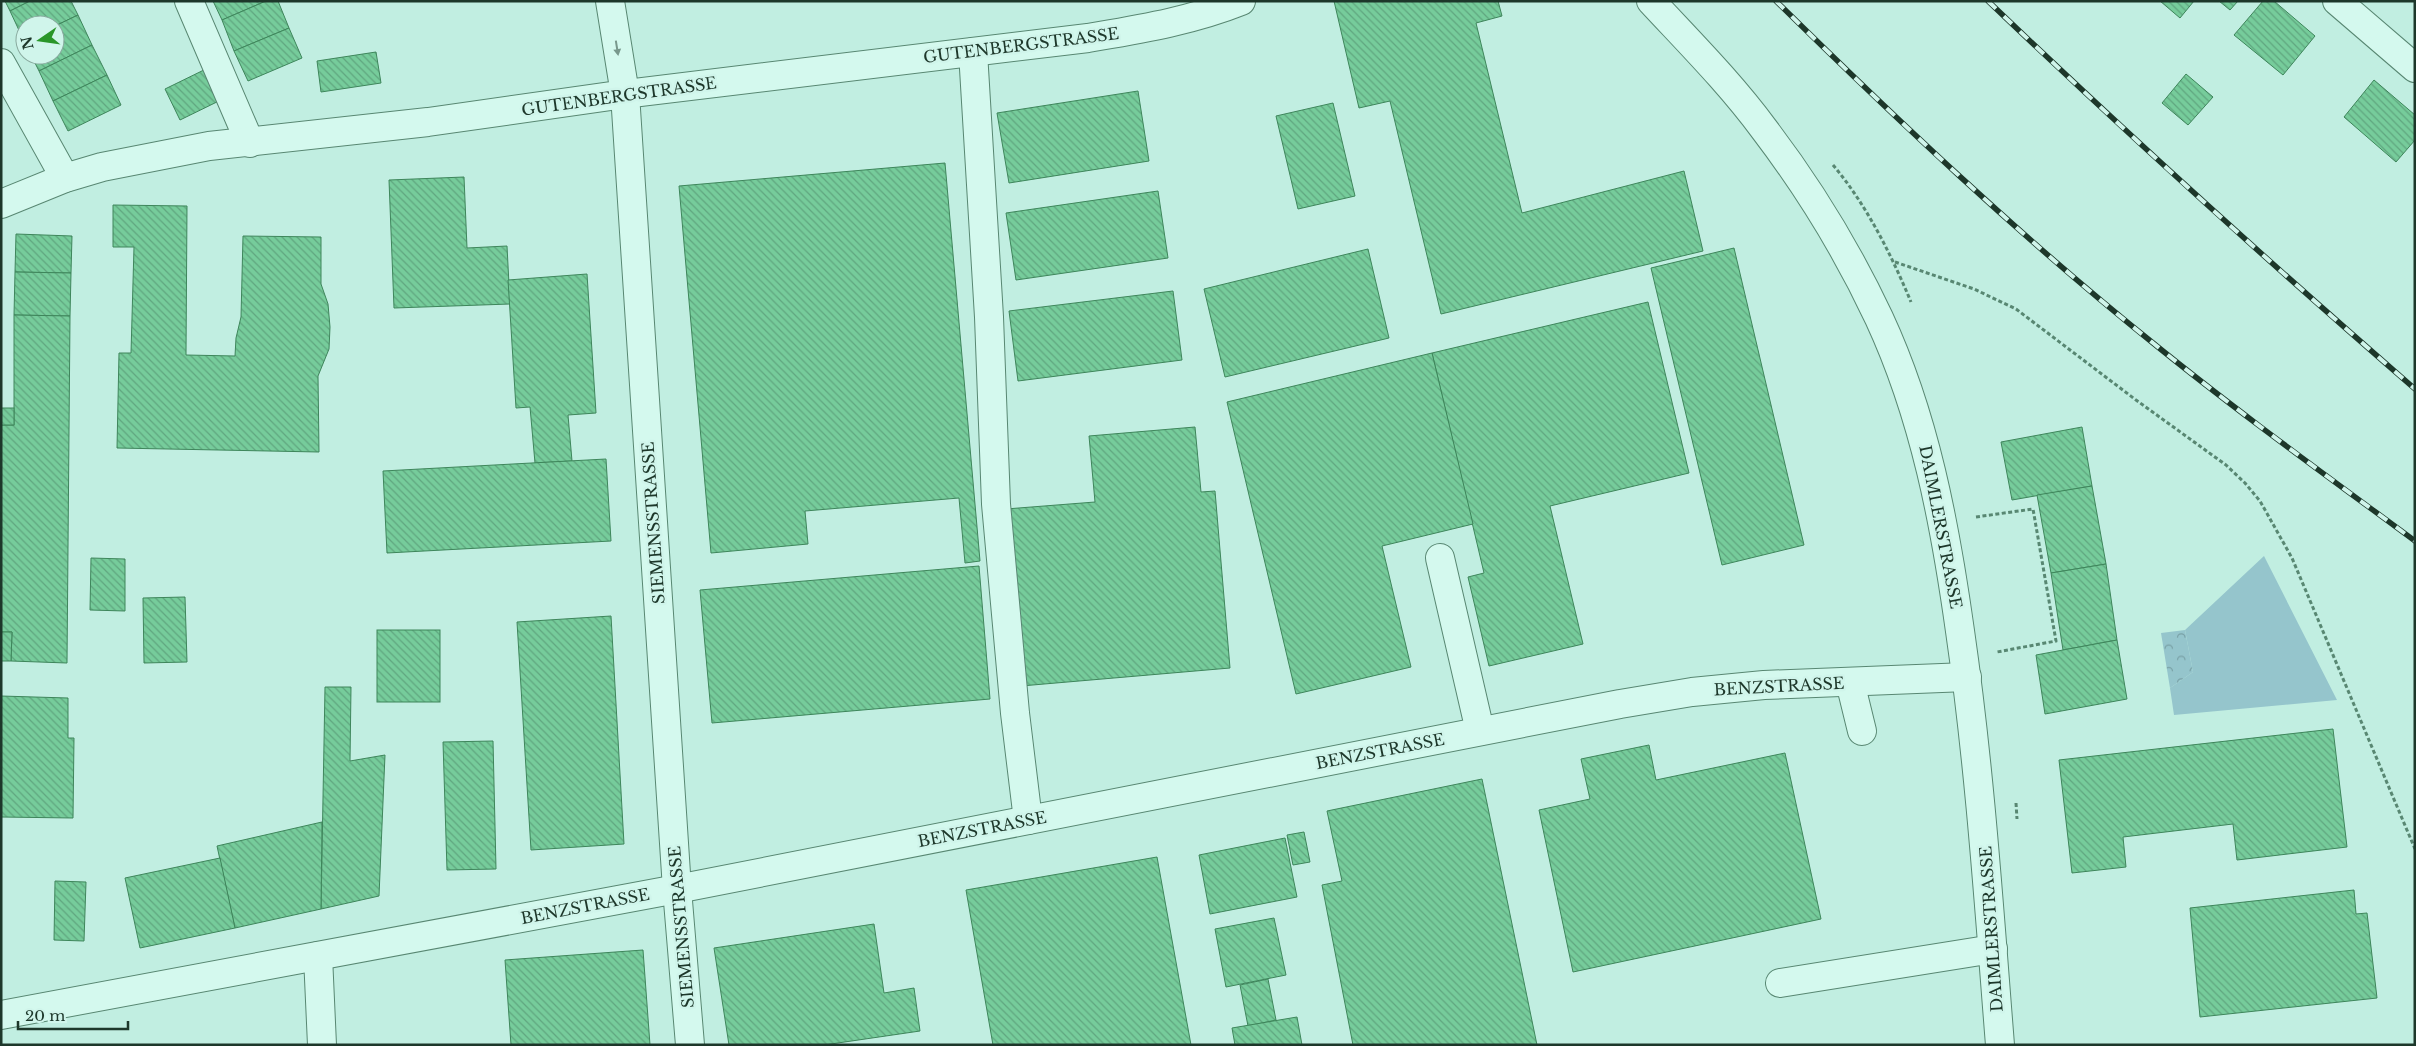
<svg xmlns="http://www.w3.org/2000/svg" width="2416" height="1046" font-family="'Libre Baskerville',serif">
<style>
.green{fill:#95c5cc}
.forest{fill:url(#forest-crowns)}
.building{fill:url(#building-back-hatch);stroke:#3e865b}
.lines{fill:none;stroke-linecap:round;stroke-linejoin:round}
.minor-casing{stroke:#588772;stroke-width:30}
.path{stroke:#588772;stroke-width:3;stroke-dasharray:4 2.5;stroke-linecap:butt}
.minor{stroke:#d4f9ee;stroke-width:28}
.rail-casing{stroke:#1d372a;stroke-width:5.5}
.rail{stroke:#d0f5eb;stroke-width:4;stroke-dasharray:11;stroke-linecap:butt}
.oneway{fill:#78988c}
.labels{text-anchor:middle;stroke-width:5;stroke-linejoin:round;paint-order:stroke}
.street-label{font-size:16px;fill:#1d372a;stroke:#d0f5eb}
</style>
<defs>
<pattern id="forest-crowns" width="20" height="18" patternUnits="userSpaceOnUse" patternTransform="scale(1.25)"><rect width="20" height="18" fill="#95c5cc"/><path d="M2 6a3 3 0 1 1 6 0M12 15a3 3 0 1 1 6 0" fill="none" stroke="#79a1a6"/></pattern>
<pattern id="building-back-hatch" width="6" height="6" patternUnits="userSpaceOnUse" patternTransform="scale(1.25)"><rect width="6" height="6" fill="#76cc9b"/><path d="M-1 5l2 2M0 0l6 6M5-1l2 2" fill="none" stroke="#60a67f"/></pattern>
</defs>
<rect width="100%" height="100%" fill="#c1eee1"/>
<path class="green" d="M2264,556L2337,700L2174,715L2170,688L2193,672L2185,630Z"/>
<path class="forest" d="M2185,630L2193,672L2170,688L2161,633Z"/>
<g class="building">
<path d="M5,1H30L10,11Z"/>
<path d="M30,1H71L78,15L55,26L25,25L24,41L10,11Z"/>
<path d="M213,1H266L222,20Z"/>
<path d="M266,1H278L289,28L234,51L222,20Z"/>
<path d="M1334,1H1498L1502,16L1476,23L1522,213L1684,171L1703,251L1441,314L1390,101L1359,108Z"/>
<path d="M2160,1H2194L2180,18Z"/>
<path d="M2219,1H2238L2230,10Z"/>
<path d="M2263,1H2274L2315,36L2283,75L2234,35Z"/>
<path d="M78,15L92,45L39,71L31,55H55V26Z"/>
<path d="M289,28L302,58L248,81L234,51Z"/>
<path d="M92,45L107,75L53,101L39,71Z"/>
<path d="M376,52L381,83L321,92L317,61Z"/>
<path d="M210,67L225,98L180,120L165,89Z"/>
<path d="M2186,74L2213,97L2188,125L2162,103Z"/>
<path d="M107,75L121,105L68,131L53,101Z"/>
<path d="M2374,80L2415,115V140L2396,162L2344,117Z"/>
<path d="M1138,91L1149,161L1009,183L997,113Z"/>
<path d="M1333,103L1355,196L1298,209L1276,116Z"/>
<path d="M945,163L980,561L965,563L959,498L805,511L808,544L711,553L679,186Z"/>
<path d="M464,177L467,248L507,246L510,304L394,308L389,180Z"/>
<path d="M1158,191L1168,258L1016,280L1006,213Z"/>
<path d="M113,205L187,206L186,355L235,356L236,338L241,317L243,236L321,237V284L328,304L330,327L329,349L318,376L319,452L117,448L119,353H131L134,247H113Z"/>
<path d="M16,234L72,236L71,273L15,272Z"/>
<path d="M1734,248L1804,545L1722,565L1651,268Z"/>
<path d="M1368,249L1389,338L1225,377L1204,289Z"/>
<path d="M15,272L71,273L70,316L14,315Z"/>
<path d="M587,274L596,413L568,415L572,461L535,463L530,407L516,408L508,280Z"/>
<path d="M1173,291L1182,360L1018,381L1009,311Z"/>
<path d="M1648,302L1689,473L1550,506L1583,644L1489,666L1468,577L1484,573L1432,353Z"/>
<path d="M14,315L70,316L67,663L11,661L12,632H1V425H14Z"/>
<path d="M1432,353L1473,524L1382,546L1411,667L1296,694L1227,402Z"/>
<rect x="1" y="408" width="13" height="17"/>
<path d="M1195,427L1201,492L1215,491L1230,668L1021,686L1006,509L1095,502L1089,436Z"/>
<path d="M2082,427L2092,486L2012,500L2001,442Z"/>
<path d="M606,459L611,541L387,553L383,471Z"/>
<path d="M2092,486L2106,564L2051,573L2037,495Z"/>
<path d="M91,558L125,559V611L90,610Z"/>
<path d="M2106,564L2117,640L2063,650L2051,573Z"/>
<path d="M979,566L990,699L712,723L700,590Z"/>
<path d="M185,597L187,662L144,663L143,598Z"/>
<path d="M611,616L624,844L531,850L517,622Z"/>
<rect x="377" y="630" width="63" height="72"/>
<path d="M1,632H12L11,661H1Z"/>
<path d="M2117,640L2127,699L2045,714L2036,655Z"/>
<path d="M325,687H351L350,761L385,755L379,896L321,909Z"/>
<path d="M1,696L68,698V738H74L73,818L1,817Z"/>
<path d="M2333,729L2347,847L2237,860L2233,824L2123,837L2126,867L2072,873L2059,760Z"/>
<path d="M493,741L496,869L447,870L443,742Z"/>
<path d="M1649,745L1656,780L1785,753L1821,919L1573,972L1539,810L1590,799L1581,759Z"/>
<path d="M1482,779L1537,1045H1353L1322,885L1342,881L1327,811Z"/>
<path d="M322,822L321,909L235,928L217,846Z"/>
<path d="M1304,832L1310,862L1293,865L1287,835Z"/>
<path d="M1285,838L1297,897L1210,914L1199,855Z"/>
<path d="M1157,857L1191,1045H993L966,890Z"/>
<path d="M220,858L235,928L140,948L125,878Z"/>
<path d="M55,881L86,882L84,941L54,940Z"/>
<path d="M2354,890L2356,914L2367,913L2377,998L2200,1017L2190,908Z"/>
<path d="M1274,918L1286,975L1226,987L1215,929Z"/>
<path d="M874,924L884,993L914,988L920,1031L824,1045H729L714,948Z"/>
<path d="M643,950L650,1045H511L505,960Z"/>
<path d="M1268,979L1276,1020L1248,1026L1240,985Z"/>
<path d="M1297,1017L1302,1045H1235L1232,1028Z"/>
</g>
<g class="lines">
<defs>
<g id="minor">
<path d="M189,1L250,143"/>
<path d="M610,1L625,94L677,889L690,1045"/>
<path d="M1651,1C1690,43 1730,83 1764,129C1809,188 1848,252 1879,318C1925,417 1945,524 1960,631C1980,769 1989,907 2000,1045"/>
<path d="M2337,1L2415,68"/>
<path d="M973,52L989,317L996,504L1015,713L1028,820"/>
<path d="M1,63L65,178"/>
<path d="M1,204L65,178L102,167L209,146L428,122L625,94L1088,38C1140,29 1191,21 1241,1"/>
<path d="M1440,558L1480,731"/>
<path d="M1850,682L1862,731"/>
<path d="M318,956L322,1045"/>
<path d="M1780,983L1993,949"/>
<path d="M1,1015L677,889L1620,704L1692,692L1764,685L1967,677"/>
</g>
</defs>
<use href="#minor" class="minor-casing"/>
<g class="path">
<path d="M1833,165C1866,204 1891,254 1911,302"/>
<path d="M1895,262L1974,289L2016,309L2136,400L2226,465L2245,483L2260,501L2292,558L2415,849"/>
<path d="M1976,517L2033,509L2056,641L1997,652"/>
<path d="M2016,803L2017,819"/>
</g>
<use href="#minor" class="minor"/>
<defs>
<g id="rail">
<path d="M1776,1C1897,120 2021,237 2153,343C2238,412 2327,476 2415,541"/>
<path d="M1988,1C2127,134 2270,263 2415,389"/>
</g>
</defs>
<use href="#rail" class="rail-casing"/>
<use href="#rail" class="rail"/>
</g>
<defs><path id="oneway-solid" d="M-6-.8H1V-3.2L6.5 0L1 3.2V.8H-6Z" transform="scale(1.25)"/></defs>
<use class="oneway" href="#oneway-solid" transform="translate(617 48) rotate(81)"/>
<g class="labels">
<g class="street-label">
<text transform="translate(1021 45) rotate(-7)" y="6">GUTENBERGSTRASSE</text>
<text transform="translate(619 96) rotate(-8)" y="6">GUTENBERGSTRASSE</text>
<text transform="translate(653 523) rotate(-94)" y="6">SIEMENSSTRASSE</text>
<text transform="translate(1941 527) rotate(79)" y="6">DAIMLERSTRASSE</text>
<text transform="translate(1779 686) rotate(-3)" y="6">BENZSTRASSE</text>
<text transform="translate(1380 751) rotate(-11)" y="6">BENZSTRASSE</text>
<text transform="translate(982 829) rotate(-11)" y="6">BENZSTRASSE</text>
<text transform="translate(585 906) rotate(-11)" y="6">BENZSTRASSE</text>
<text transform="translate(681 927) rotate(-95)" y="6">SIEMENSSTRASSE</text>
<text transform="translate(1991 929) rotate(-94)" y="6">DAIMLERSTRASSE</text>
</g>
</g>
<rect width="2416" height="1046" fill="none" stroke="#1d372a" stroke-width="5"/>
<g transform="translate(40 40) rotate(257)"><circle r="24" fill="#d0f5eb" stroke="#88a99e"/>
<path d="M0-4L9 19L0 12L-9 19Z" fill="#299629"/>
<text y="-8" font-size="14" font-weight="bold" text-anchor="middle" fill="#1d372a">N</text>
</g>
<path d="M18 1021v8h110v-8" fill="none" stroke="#1d372a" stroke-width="2.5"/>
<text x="25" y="1021" font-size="15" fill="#1d372a" stroke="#d0f5eb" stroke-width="4" paint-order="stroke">20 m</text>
</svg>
